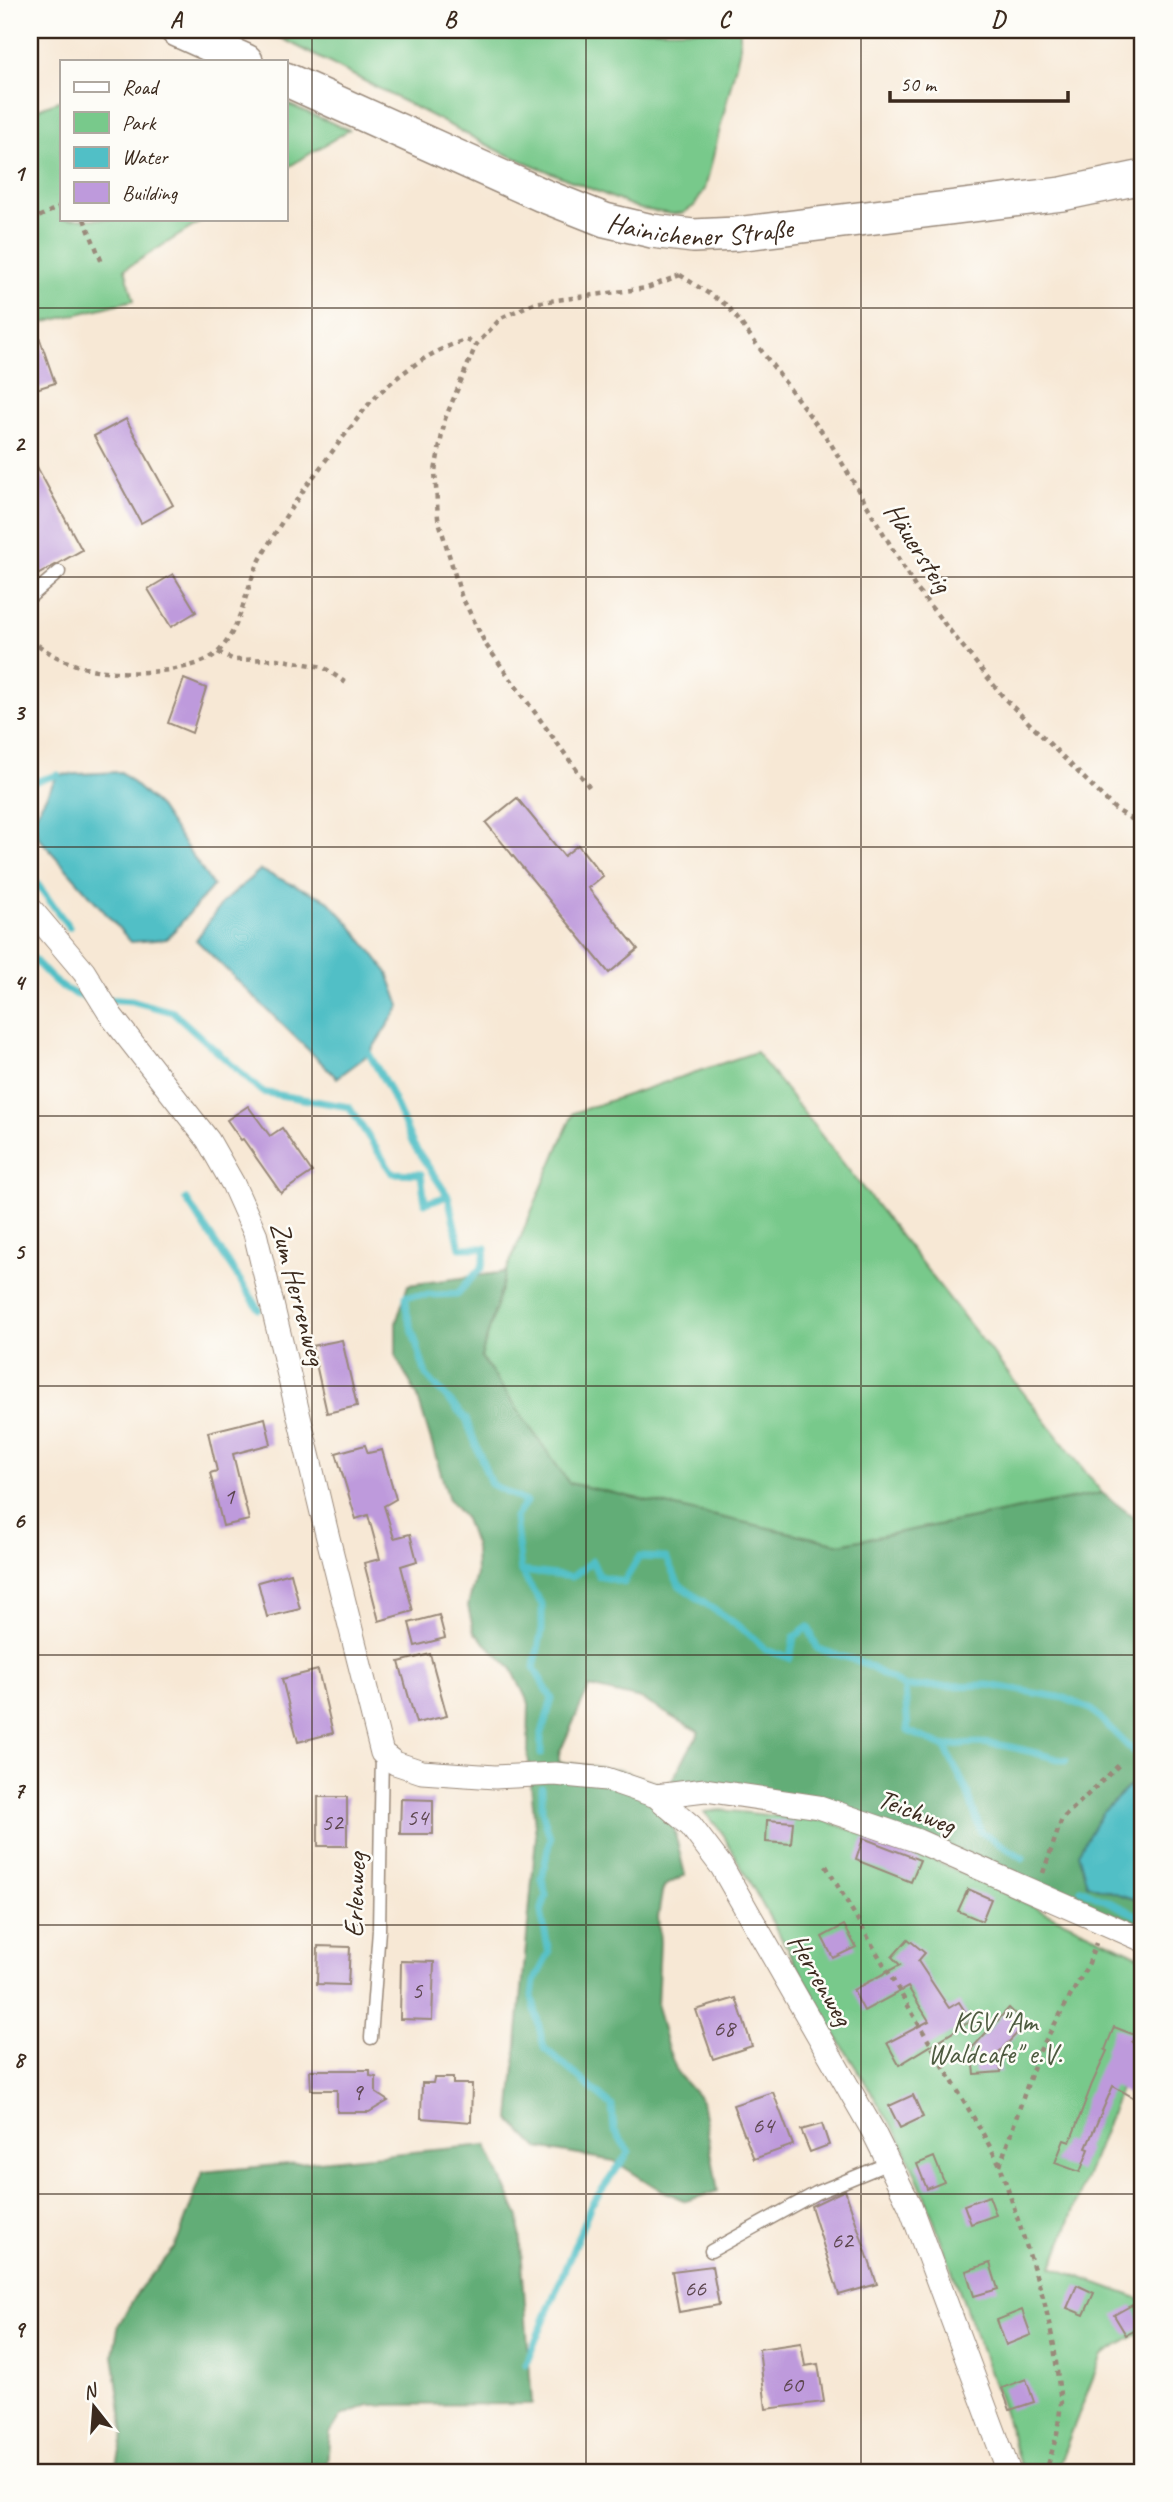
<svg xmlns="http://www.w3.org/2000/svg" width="1173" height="2502" font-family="Caveat,sans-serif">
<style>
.green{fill:#78c98b;stroke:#5a7a54;stroke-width:2}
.forest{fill:#62ad77;stroke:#4e6c4a;stroke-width:2;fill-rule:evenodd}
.water{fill:#51bfc6;stroke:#467472;stroke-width:2}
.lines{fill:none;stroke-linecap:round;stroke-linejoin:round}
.stream{stroke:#51bfc6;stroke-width:7}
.building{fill:#be9adc}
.service-casing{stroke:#99897a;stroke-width:15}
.minor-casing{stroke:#99897a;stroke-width:25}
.secondary-casing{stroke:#99897a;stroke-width:36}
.path{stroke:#99897a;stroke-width:4.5;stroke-dasharray:5 5;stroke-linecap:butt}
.service{stroke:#fff;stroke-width:12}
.minor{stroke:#fff;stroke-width:23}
.secondary{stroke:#fff;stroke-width:33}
.grid{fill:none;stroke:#3b2a1e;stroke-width:2;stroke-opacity:0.55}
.labels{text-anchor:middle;stroke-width:5;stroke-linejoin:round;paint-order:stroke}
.number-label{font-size:24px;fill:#5c464e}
.street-label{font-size:28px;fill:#3b2a1e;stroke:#fdfcf7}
.park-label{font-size:28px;fill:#4d5a3f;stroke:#fdfcf7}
.neatline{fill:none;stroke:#3b2a1e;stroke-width:2.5}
.grid-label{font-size:23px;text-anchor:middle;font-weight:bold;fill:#3b2a1e}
</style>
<rect width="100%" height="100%" fill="#fdfcf7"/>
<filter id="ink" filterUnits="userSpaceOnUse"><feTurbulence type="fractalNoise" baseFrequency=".0143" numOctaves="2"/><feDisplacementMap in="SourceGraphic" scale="14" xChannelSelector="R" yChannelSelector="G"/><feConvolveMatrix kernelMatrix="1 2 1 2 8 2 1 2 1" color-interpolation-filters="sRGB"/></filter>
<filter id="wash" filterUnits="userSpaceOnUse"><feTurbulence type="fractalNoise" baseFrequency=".00686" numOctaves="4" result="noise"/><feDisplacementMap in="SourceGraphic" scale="28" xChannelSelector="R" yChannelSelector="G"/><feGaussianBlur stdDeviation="1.57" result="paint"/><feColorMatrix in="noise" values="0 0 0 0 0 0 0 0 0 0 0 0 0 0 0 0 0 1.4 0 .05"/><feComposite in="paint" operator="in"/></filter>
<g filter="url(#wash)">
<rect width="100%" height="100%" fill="#f7e8d5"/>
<g class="green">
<path d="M266,30H740V48L705,189L694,206L683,213L672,214L640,209L501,152Z"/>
<path d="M61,100V219H205L125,269L134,300L30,326V112Z"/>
<path d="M285,103L349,130L285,169Z"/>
<path d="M756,1052L1102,1493L840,1544L568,1483L481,1357L506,1272L573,1113Z"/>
<path d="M720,1810L826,1821L916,1852L1143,1958V2029L1052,2267L1143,2300V2331L1102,2355L1056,2472H1022L1003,2409L924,2194L901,2140L838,2039L721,1831L704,1812Z"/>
</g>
<g class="forest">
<path d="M506,1272L481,1357L569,1483L840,1544L1102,1493L1143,1524V1773L1102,1813L1087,1884L1143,1902V1931L821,1800L678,1799L673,1825L685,1875L665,1886L662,1892L658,1917L660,1942L657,2006L667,2046L678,2074L702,2101L718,2191L686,2201L659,2189L614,2161L538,2148L510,2120L536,1837L528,1753L529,1704L512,1669L474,1632L468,1606L476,1574L475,1547L465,1519L449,1500L417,1395L396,1357V1323L408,1285ZM589,1687L641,1699L699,1732L669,1786L619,1770L559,1762V1754Z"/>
<path d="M486,2145L519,2217L532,2404L369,2405L341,2416L330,2433L326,2472H115L124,2434L113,2354L119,2324L141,2287L175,2248L203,2172Z"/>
</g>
<g class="water">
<path d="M121,772L159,807L213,886L167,939L131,942L39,838L33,819L58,775Z"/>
<path d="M260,870L326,899L348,922L388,973L400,1006L369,1054L337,1078L196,940L222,903Z"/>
<path d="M1143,1773V1902L1087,1884L1078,1853L1102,1813Z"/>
</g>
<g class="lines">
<g class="stream">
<path d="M30,783L58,775"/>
<path d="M30,874L69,927"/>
<path d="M30,955C48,975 65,997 93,998"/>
<path d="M105,999L132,1001L173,1012L262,1092L349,1107L392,1173L421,1174L425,1203L448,1196L460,1248H486L482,1267L457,1294L406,1296L407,1313L426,1375L466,1419L491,1484L526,1502L515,1517L521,1571L542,1605V1630L534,1668L552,1699L541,1736V1754"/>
<path d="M369,1054L388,1087L413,1144L448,1196"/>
<path d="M186,1199L259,1309"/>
<path d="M521,1571L572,1577L592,1561L599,1576L624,1582L639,1557L666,1558L679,1585L747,1632L766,1650L790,1658L794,1637L808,1627L818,1649L861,1662L905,1687L908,1731L945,1747L967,1791L981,1832L1023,1858"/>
<path d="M905,1687L988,1685L1064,1698L1092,1710L1143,1761"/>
<path d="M945,1747C987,1736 1026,1751 1066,1761"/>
<path d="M1081,1889L1143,1918"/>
<path d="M526,2364L591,2205L629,2152L614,2130L612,2106L544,2048L532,1996L534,1982L549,1953L541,1912L546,1896L542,1879L550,1838L542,1810V1788"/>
</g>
</g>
<g id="blocks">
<g class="building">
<path d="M33,319L55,383L30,391V320Z"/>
<path d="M126,419L173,505L141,523L94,436Z"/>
<path d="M30,454L82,550L30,579Z"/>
<path d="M173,574L196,612L171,627L148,589Z"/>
<path d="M184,679L206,688L192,733L168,723Z"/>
<path d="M517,798L564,856L578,845L603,876L588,888L638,949L609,973L486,823Z"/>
<path d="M248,1106L270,1136L282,1128L312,1172L281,1193L243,1139L241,1140L227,1120Z"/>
<path d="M342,1340L357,1406L327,1413L312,1346Z"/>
<path d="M265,1418L271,1444L233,1454L249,1520L223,1526L210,1473L217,1471L208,1432Z"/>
<path d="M365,1445L368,1453L382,1450L396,1499L384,1506L394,1538L410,1534L417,1561L401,1566L413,1611L379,1621L364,1563L380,1559L368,1515L356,1519L336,1453Z"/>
<path d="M291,1573L300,1609L267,1617L258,1582Z"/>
<path d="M439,1615L445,1638L415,1646L409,1623Z"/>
<path d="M430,1654L447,1716L416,1723L399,1662Z"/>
<path d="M318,1670L333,1733L298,1742L282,1679Z"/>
<rect x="318" y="1797" width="29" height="49"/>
<path d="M401,1799L433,1800V1834H400Z"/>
<path d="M767,1820L793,1822L791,1844L766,1842Z"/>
<path d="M863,1838L920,1860L911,1882L856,1860Z"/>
<path d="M968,1889L991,1899L982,1921L958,1911Z"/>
<path d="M844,1925L856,1947L833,1958L822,1937Z"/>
<path d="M908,1939L925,1953L918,1961L949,2008L959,2002L971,2021L899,2065L887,2043L929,2021L908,1987L864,2011L853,1990L900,1965L892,1957Z"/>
<path d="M318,1946L350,1947L348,1985L317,1984Z"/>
<path d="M401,1961L434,1962L432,2020L400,2019Z"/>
<path d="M736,1998L752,2046L713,2059L696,2010Z"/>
<path d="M1009,2008L1026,2024L999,2052L1001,2072L975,2074L972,2048Z"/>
<path d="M1114,2027L1135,2035L1132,2042L1143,2049V2103L1113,2086L1086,2148L1089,2149L1080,2172L1055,2163L1064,2140L1070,2142L1092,2084L1107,2051L1105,2050Z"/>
<path d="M310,2070H370V2076L376,2077V2093L388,2101L369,2112H337V2090H311Z"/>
<path d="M434,2078H453V2084H472L471,2122L421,2118L422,2083H433Z"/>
<path d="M773,2092L793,2145L754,2159L733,2105Z"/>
<path d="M913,2095L923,2117L900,2128L889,2106Z"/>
<path d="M822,2124L829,2145L810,2152L801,2130Z"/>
<path d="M934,2157L944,2182L927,2189L917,2164Z"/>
<path d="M845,2190L877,2284L839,2295L811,2206Z"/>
<path d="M989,2196L996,2215L971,2224L964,2205Z"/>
<path d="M990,2263L998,2289L974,2296L966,2271Z"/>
<path d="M712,2266L719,2305L679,2312L672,2271Z"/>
<path d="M1077,2285L1094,2293L1084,2315L1067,2308Z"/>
<path d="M1132,2305L1143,2326L1126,2335L1114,2315Z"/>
<path d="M1022,2310L1031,2335L1006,2345L997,2320Z"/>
<path d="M801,2343L805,2366L818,2364L824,2402L766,2409L759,2349Z"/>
<path d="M1026,2379L1034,2402L1010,2410L1002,2388Z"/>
</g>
</g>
</g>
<g filter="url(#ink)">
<use href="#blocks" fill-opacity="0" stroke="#99897a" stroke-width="2"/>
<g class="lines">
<defs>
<g id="service">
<path d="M30,597L59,572"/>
<path d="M371,2038L379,1930L382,1753"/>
<path d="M711,2251L816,2193L889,2163"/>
</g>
<g id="minor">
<path d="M30,908L84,972L112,1017L208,1140L233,1184L255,1233L328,1538L382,1753L395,1763L422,1772L495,1777L555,1774L606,1779L656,1796L691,1826L722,1867L872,2129L910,2206L1009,2472"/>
<path d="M656,1796L705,1790L819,1807L918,1841L1143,1940"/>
</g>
<g id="secondary">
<path d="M177,30L246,61"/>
<path id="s1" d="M285,79L542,195L605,220L652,231L693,236L736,234L1062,194L1143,177"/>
</g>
</defs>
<use href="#service" class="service-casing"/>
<use href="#minor" class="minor-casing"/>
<use href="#secondary" class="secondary-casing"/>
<g class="path">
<path d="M84,219L103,265"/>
<path d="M30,221L61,206"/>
<path d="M680,275L728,306L831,444L915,587L1005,699L1115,809L1143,826"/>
<path d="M30,639C44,650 58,659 76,665C106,677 196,676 219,651C242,626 244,593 258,564C281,518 313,477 344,436C355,423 365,407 377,395C402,372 434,348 467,340L476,345"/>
<path d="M218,652L234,660L277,659L323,667L349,685"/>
<path d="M589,787L486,645L461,595L438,518L435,471L445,419L476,345L501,318L534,303L647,288L680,275"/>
<path d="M826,1866L982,2132L1000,2165L1044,2300L1054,2346L1061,2403L1057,2434L1046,2472"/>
<path d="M1043,1873L1062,1819L1119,1765"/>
<path d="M1000,2165L1038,2054L1089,1963L1096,1943"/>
</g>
<use href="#service" class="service"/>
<use href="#minor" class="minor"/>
<use href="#secondary" class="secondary"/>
</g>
</g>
<path class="grid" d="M312,30V2472M586,30V2472M861,30V2472M30,308H1143M30,577H1143M30,847H1143M30,1116H1143M30,1386H1143M30,1655H1143M30,1925H1143M30,2194H1143"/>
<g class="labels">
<g class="number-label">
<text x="229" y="1504">1</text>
<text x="417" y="1825">54</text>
<text x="332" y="1830">52</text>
<text x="417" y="1998">5</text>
<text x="724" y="2036">68</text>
<text x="357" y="2100">9</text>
<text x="763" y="2133">64</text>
<text x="842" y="2248">62</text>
<text x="695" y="2296">66</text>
<text x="792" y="2392">60</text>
</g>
<g class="street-label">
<text dy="10" stroke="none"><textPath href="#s1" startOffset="446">Hainichener Straße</textPath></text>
<text transform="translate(919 547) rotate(57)" y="10">Häuersteig</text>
<text transform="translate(299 1293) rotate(75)" y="10">Zum Herrenweg</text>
<text transform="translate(917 1811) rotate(21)" y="10">Teichweg</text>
<text transform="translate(354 1895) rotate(-88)" y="10">Erlenweg</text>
<text transform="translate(821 1979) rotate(60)" y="10">Herrenweg</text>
</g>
<g class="park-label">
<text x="995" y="2031">KGV "Am<tspan x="995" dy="32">Waldcafe" e.V.</tspan></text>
</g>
</g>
<rect width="1173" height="2502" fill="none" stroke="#fdfcf7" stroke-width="77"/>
<rect x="60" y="60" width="228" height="161" fill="#fdfcf7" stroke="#afa8a0" stroke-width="2"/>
<rect x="74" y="82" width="35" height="10" fill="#ffffff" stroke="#afa8a0" stroke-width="2"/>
<text x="122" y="94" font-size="21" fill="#3b2a1e">Road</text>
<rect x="74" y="112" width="35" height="21" fill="#78c98b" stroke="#afa8a0" stroke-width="2"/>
<text x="122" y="130" font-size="21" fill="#3b2a1e">Park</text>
<rect x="74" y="147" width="35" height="21" fill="#51bfc6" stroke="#afa8a0" stroke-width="2"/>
<text x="122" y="164" font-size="21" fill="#3b2a1e">Water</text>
<rect x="74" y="182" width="35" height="21" fill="#be9adc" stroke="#afa8a0" stroke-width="2"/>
<text x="122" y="200" font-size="21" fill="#3b2a1e">Building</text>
<g transform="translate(94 2407) rotate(343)" stroke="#fdfcf7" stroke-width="5" paint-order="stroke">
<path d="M0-5L12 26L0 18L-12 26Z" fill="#3b2a1e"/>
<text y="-10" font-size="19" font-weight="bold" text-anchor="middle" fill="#3b2a1e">N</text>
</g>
<path d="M890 91v10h178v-10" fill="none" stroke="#3b2a1e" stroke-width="3.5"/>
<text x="900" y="91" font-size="21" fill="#3b2a1e" stroke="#fdfcf7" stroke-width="5" paint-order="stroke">50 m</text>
<rect x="38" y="38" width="1096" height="2426" class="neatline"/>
<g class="grid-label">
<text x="176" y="27">A</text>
<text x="450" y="27">B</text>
<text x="724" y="27">C</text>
<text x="998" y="27">D</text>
<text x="19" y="181">1</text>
<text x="19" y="451">2</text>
<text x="19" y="720">3</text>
<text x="19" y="990">4</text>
<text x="19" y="1259">5</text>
<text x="19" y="1528">6</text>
<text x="19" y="1798">7</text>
<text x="19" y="2067">8</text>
<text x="19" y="2337">9</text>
</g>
</svg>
